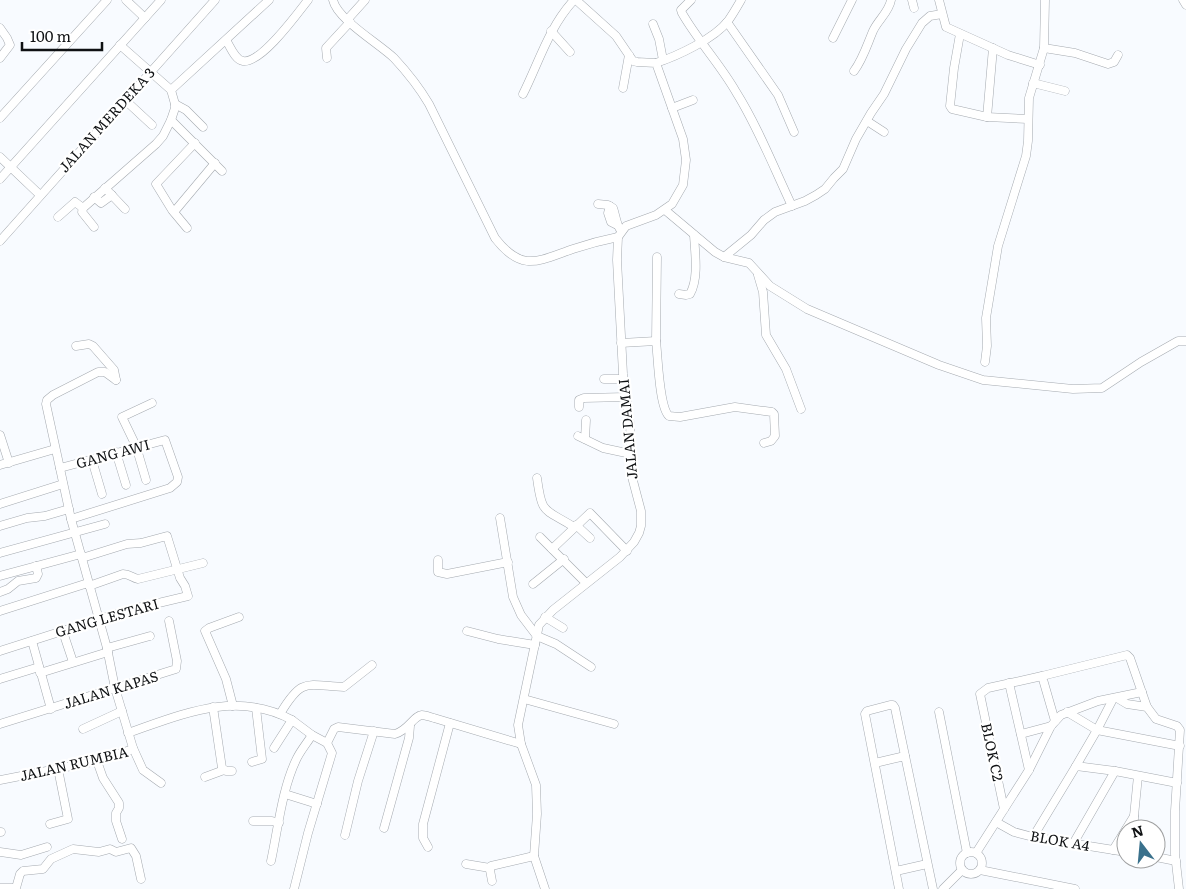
<svg xmlns="http://www.w3.org/2000/svg" width="1186" height="889" font-family="Literata,serif">
<style>
.lines{fill:none;stroke-linecap:round;stroke-linejoin:round}
.minor-casing{stroke:#a5aab0;stroke-width:9}
.minor{stroke:#fff;stroke-width:8}
.labels{text-anchor:middle;stroke-width:4.5;stroke-linejoin:round;paint-order:stroke}
.street-label{font-size:14px;fill:#0f1113;stroke:#fff}
</style>
<rect width="100%" height="100%" fill="#f8fbff"/>
<g class="lines">
<defs>
<g id="minor">
<path d="M126,0L145,18"/>
<path d="M333,0C337,19 378,43 394,58C407,72 419,87 429,104L495,238C522,273 538,261 573,249C588,244 603,240 618,237"/>
<path d="M691,0L681,10L682,13C698,41 720,64 736,92C758,127 774,168 792,206"/>
<path d="M912,0L914,8"/>
<path d="M939,0L946,27L1008,55L1040,65"/>
<path d="M1183,0L1186,5"/>
<path d="M347,20L365,0"/>
<path d="M727,22L778,95L794,132"/>
<path d="M653,24L659,39L663,60"/>
<path d="M0,28L7,38L10,45L0,58"/>
<path d="M551,31L570,52"/>
<path d="M960,34L954,68L950,106L952,109L987,117L1028,119"/>
<path d="M833,38L852,0"/>
<path d="M226,40C230,46 235,60 243,61C261,64 297,14 308,0"/>
<path d="M120,45L171,90"/>
<path d="M1044,48L1075,53L1108,64L1114,62L1118,55"/>
<path d="M327,58L326,48L350,22"/>
<path d="M656,63C677,56 714,39 728,21C733,14 737,7 741,0"/>
<path d="M854,71C863,59 867,45 873,31C878,20 889,12 891,0"/>
<path d="M1033,83L1065,91"/>
<path d="M623,88L629,55"/>
<path d="M523,94C539,62 549,27 574,0"/>
<path d="M125,100L152,125"/>
<path d="M175,104L186,110L203,127"/>
<path d="M672,108L693,100"/>
<path d="M987,117L993,48"/>
<path d="M0,118L107,0"/>
<path d="M171,120L222,171"/>
<path d="M867,121L884,132"/>
<path d="M0,157L40,195"/>
<path d="M0,179L161,0"/>
<path d="M105,188L125,209"/>
<path d="M94,197L101,203L112,195"/>
<path d="M598,204L608,205L613,208C616,216 616,224 621,231"/>
<path d="M610,206L608,213L611,222L617,225"/>
<path d="M83,208L82,212L94,227"/>
<path d="M665,210L715,252L724,257L749,263L770,286L807,309L939,365L983,380L1073,389L1102,388L1141,362L1178,341H1186"/>
<path d="M174,212L215,163"/>
<path d="M58,217L75,202L83,208L156,144L163,136L171,120L175,108V104L171,90L269,0"/>
<path d="M187,228L172,210L156,184L195,143"/>
<path d="M0,241L215,0"/>
<path d="M724,257L751,235L764,220L775,212L805,201L816,195L825,189L834,178L843,169L856,139L871,113L884,94L906,49L922,23L930,16L942,14"/>
<path d="M758,275L763,292L766,335L786,369L801,409"/>
<path d="M679,294L686,295L690,294C699,278 695,253 694,235"/>
<path d="M656,341L657,257"/>
<path d="M621,343L656,341C658,357 659,407 669,416L680,417L735,407L772,412L774,414L775,436L771,441L764,443"/>
<path d="M76,346L89,344L93,346L114,370L116,380"/>
<path d="M985,362L987,346L986,318L998,246L1026,156L1028,141L1029,98L1044,48L1045,0"/>
<path d="M604,379H623"/>
<path d="M116,380L105,372H98L53,395L47,400L46,404L71,519L107,648L115,688L133,748L143,770L161,783"/>
<path d="M579,407V400L584,398L625,397"/>
<path d="M0,435L9,463"/>
<path d="M578,436L603,448L631,454"/>
<path d="M585,439L586,420"/>
<path d="M116,452L126,485"/>
<path d="M92,460L102,494"/>
<path d="M0,465L55,449"/>
<path d="M60,468L165,440L178,477L177,482L170,488L71,519"/>
<path d="M537,478C542,516 544,508 574,527"/>
<path d="M146,480L136,446L122,417L152,403"/>
<path d="M0,504L63,484"/>
<path d="M500,518L513,597L521,615L537,636L556,644L591,667"/>
<path d="M576,525L590,538"/>
<path d="M0,526L27,518L45,516L69,509"/>
<path d="M540,537L586,583"/>
<path d="M552,549L590,513L627,551"/>
<path d="M0,553L105,524"/>
<path d="M438,560V572L447,574L508,562"/>
<path d="M0,576L81,554"/>
<path d="M533,584L564,559"/>
<path d="M89,586L123,574C130,574 132,578 138,579L203,563"/>
<path d="M0,592L8,589L18,581L36,578L38,574L36,566"/>
<path d="M0,611L88,583"/>
<path d="M545,617L563,628"/>
<path d="M467,631L498,639L535,645"/>
<path d="M64,635L73,662"/>
<path d="M32,641L51,709"/>
<path d="M107,648L150,636"/>
<path d="M0,651L125,611L188,596L185,586L180,578L167,536L141,543L127,544L82,558"/>
<path d="M40,673L108,652"/>
<path d="M0,679L39,667"/>
<path d="M1009,683L1029,770"/>
<path d="M1117,698L1127,704L1147,707L1156,719L1177,726L1180,730L1175,811V854L1179,889"/>
<path d="M524,699L614,724"/>
<path d="M233,706L226,679L205,631L209,628L239,617"/>
<path d="M213,707L222,768L226,771H232"/>
<path d="M939,712L967,853"/>
<path d="M1067,712L1097,730L1180,746"/>
<path d="M280,714C302,677 306,685 344,687L372,665"/>
<path d="M1055,721L1042,676L1123,656L1127,655L1130,658L1147,707"/>
<path d="M0,724L176,669L177,661L169,621"/>
<path d="M83,729L122,711"/>
<path d="M128,733C183,714 236,690 292,720"/>
<path d="M1021,734L1051,726"/>
<path d="M274,748L292,720L312,735L327,743"/>
<path d="M97,761L103,778L119,803V808L116,813V821L122,839"/>
<path d="M252,762L262,759L256,708"/>
<path d="M875,763L905,756"/>
<path d="M1076,766L1097,730L1113,699"/>
<path d="M205,777L224,770"/>
<path d="M0,780L97,761L130,750L133,748"/>
<path d="M285,794L317,804"/>
<path d="M1004,809L980,694L988,688L1042,676"/>
<path d="M1134,816L1135,829"/>
<path d="M253,821H272L279,823"/>
<path d="M996,822L1014,832L1033,837L1126,852"/>
<path d="M50,824L68,819L58,769"/>
<path d="M384,828L409,738L410,726"/>
<path d="M1126,829L1134,816L1138,776"/>
<path d="M0,832H1"/>
<path d="M345,835L358,781L374,731"/>
<path d="M1033,837L1076,766L1115,771L1177,783"/>
<path d="M1073,844L1115,771"/>
<path d="M428,847L423,838V824L450,723"/>
<path d="M1113,850L1126,829"/>
<path d="M0,852L21,855L47,847"/>
<circle cx="971" cy="863" r="11"/>
<path d="M976,853L1029,770L1051,726L1061,715L1098,701L1142,692"/>
<path d="M1156,857L1176,861"/>
<path d="M271,861C278,829 282,788 297,758C301,750 307,743 312,735"/>
<path d="M466,864L490,868"/>
<path d="M980,870L1075,889"/>
<path d="M896,871L927,864"/>
<path d="M492,881L490,870L491,866L534,856"/>
<path d="M0,888H16L20,874L23,871L43,869L51,859L73,849L99,852L110,849L116,852L131,848L136,856L141,879"/>
<path d="M294,889L308,833L332,753L327,743L334,729L338,727L395,734C409,730 413,716 422,715C425,715 430,717 434,718L521,744"/>
<path d="M545,889L534,856L537,814L536,785L521,744L518,725L539,625L553,610L620,557L634,542L639,533L641,526V511L632,477L630,424L623,374L617,260L618,237L626,226L656,215L672,204L683,185L686,160L683,139L656,63L637,62L633,61L616,36L576,0"/>
<path d="M899,889L865,714L867,711L890,705H893L895,708L933,889"/>
<path d="M943,889L962,870"/>
</g>
</defs>
<use href="#minor" class="minor-casing"/>
<use href="#minor" class="minor"/>
</g>
<g class="labels">
<g class="street-label">
<text transform="translate(107 120) rotate(-48)" y="5">JALAN MERDEKA 3</text>
<text transform="translate(628 429) rotate(-95)" y="5">JALAN DAMAI</text>
<text transform="translate(113 454) rotate(-15)" y="5">GANG AWI</text>
<text transform="translate(107 618) rotate(-16)" y="5">GANG LESTARI</text>
<text transform="translate(111 690) rotate(-17)" y="5">JALAN KAPAS</text>
<text transform="translate(992 752) rotate(78)" y="5">BLOK C2</text>
<text transform="translate(74 764) rotate(-13)" y="5">JALAN RUMBIA</text>
<text transform="translate(1060 841) rotate(10)" y="5">BLOK A4</text>
</g>
</g>
<g transform="translate(1141 844) rotate(344)"><circle r="24" fill="#ffffff" stroke="#9fa0a1"/>
<path d="M0-4L9 19L0 12L-9 19Z" fill="#3a718c"/>
<text y="-8" font-size="14" font-weight="bold" text-anchor="middle" fill="#0f1113">N</text>
</g>
<path d="M22 42v8h80v-8" fill="none" stroke="#0f1113" stroke-width="2.5"/>
<text x="30" y="42" font-size="15" fill="#0f1113" stroke="#ffffff" stroke-width="4" paint-order="stroke">100 m</text>
</svg>
